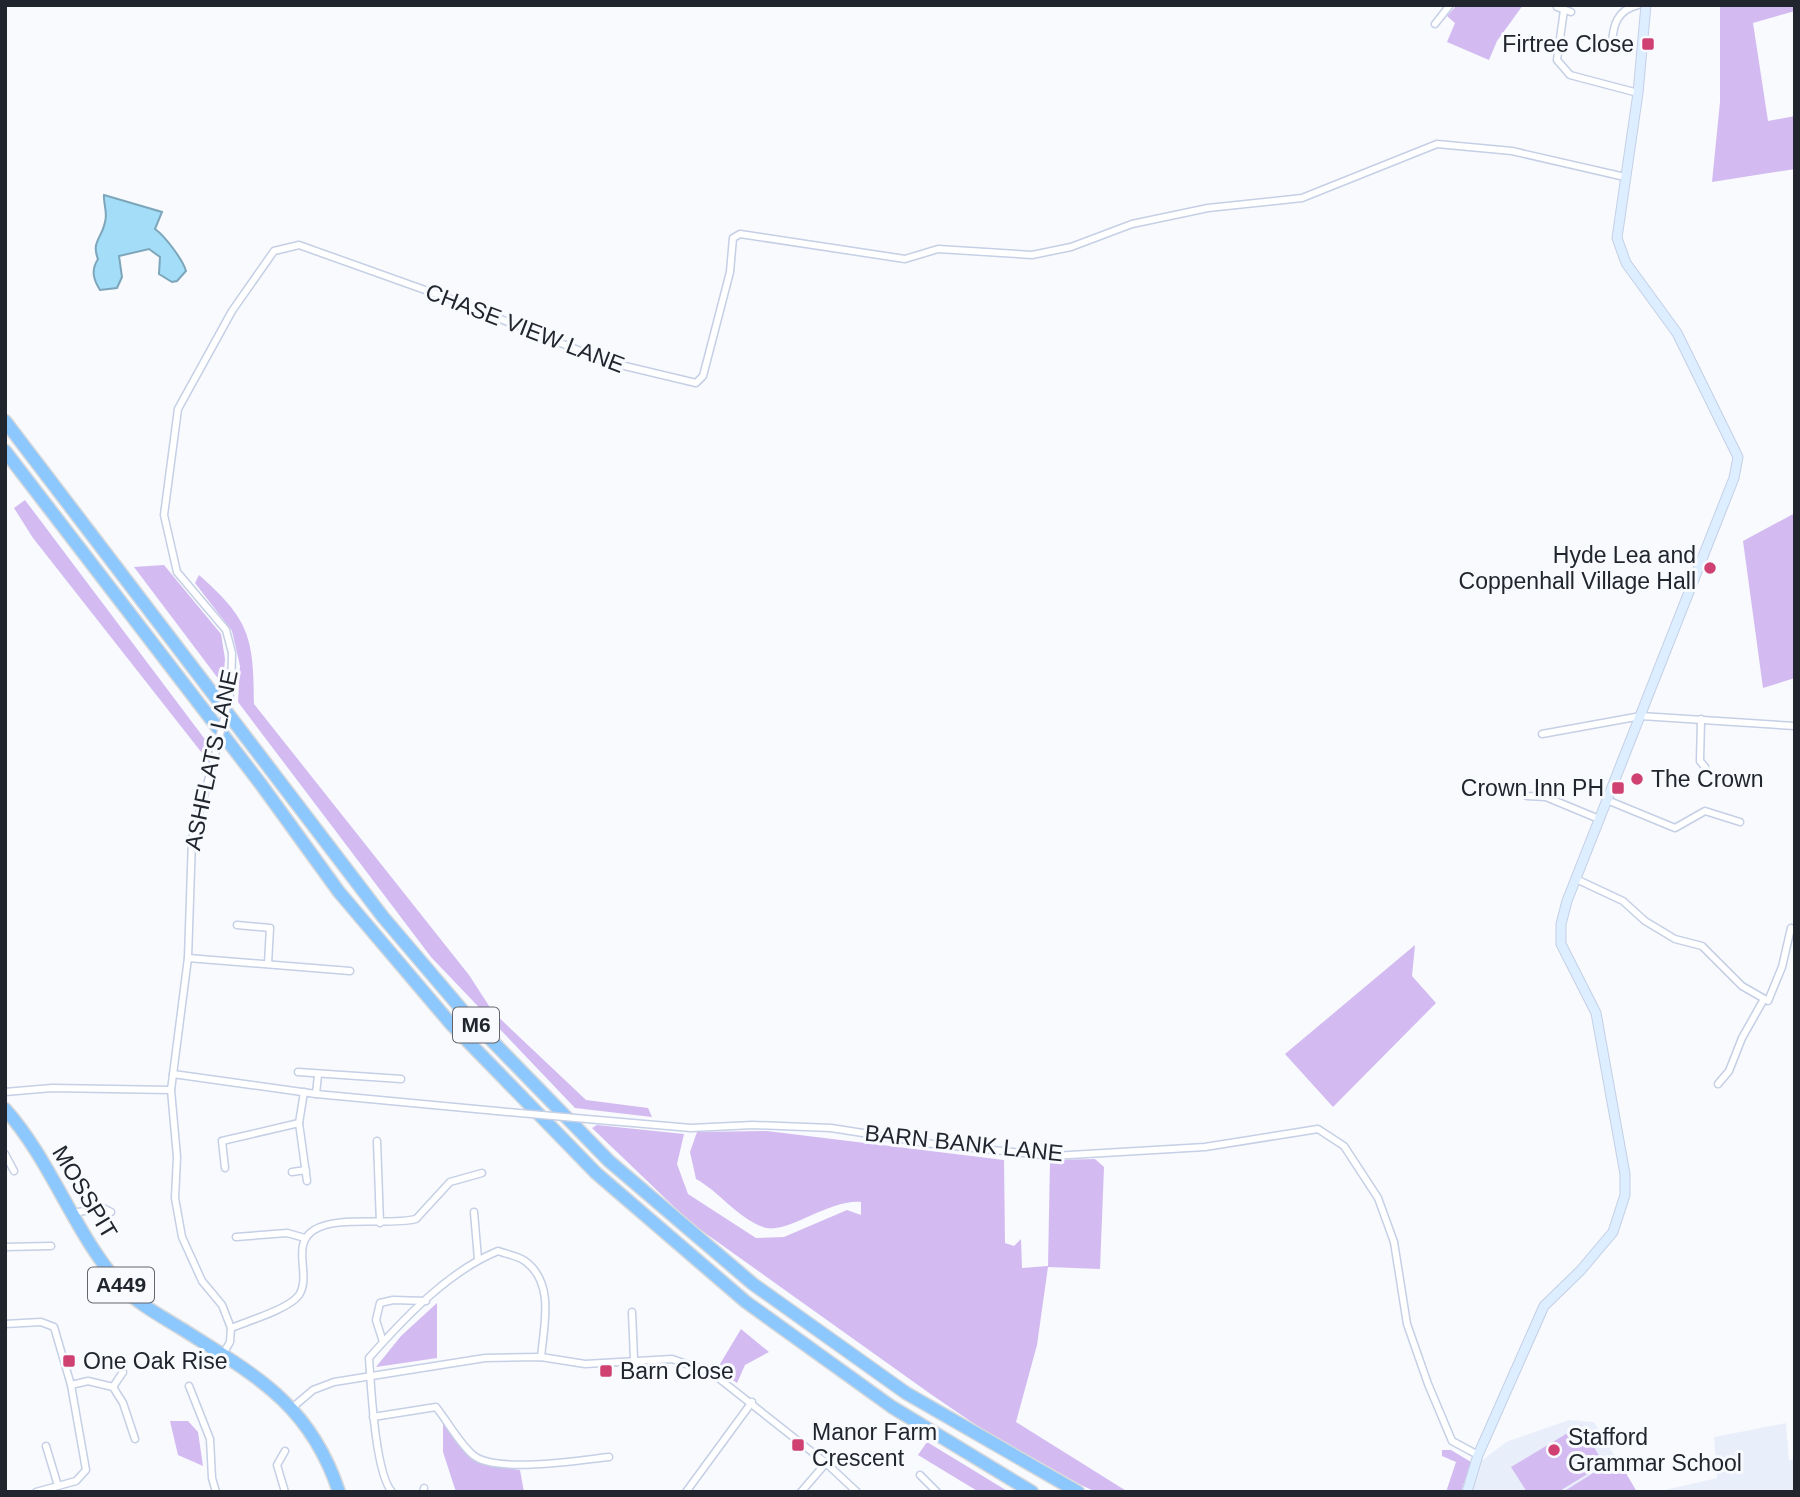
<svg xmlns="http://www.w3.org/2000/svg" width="1800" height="1497" font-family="Helvetica,sans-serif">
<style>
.built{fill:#e9effa}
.green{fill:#d3bbf1}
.water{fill:#a4ddf7;stroke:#7da6ba;stroke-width:2}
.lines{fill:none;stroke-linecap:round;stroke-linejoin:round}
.street-casing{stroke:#c5cfe5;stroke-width:9}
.secondary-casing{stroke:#c5cfe5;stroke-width:11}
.highway-casing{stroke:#d7d8d9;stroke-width:15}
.street{stroke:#fff;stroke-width:6}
.secondary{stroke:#dceeff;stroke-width:9}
.highway{stroke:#8cc7fe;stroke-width:12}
.street-bridge-casing{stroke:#c5cfe5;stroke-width:9;stroke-linecap:butt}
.street-bridge{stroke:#fff;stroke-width:6}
.poi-dot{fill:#ce4171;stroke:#f8fafe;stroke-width:2.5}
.labels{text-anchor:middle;stroke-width:6;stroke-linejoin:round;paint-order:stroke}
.shield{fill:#f8fafe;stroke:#62656c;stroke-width:2}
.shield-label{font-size:21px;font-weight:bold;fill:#21252d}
.poi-label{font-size:23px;fill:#21252d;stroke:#f8fafe;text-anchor:start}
.street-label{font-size:23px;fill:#21252d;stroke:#f8fafe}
</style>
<rect width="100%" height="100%" fill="#f8fafe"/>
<g class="built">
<path d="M1569,1420L1594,1422L1637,1492H1470L1480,1462L1506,1442Z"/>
<path d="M1786,1423L1789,1460L1795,1459V1492H1656L1717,1478L1714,1437Z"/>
</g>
<g class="green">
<path d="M1457,5H1523L1497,41L1489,60L1447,42L1455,23L1447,16Z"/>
<path d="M1720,5H1795V11L1753,23L1768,121L1795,116V169L1712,182L1720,102Z"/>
<path d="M25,500L207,742L209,762L33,538L14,508Z"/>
<path d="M1795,513V678L1763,688L1743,541Z"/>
<path d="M164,565L221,634L225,659L223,685L134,567Z"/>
<path d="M199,575C249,619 254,637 254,704L469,975L493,1012L586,1100L648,1108L652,1117L575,1108L431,957L238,702L240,666L232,631L195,583Z"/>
<path d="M1415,945L1412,976L1436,1003L1333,1107L1285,1054Z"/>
<path d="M597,1125L684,1134L677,1164L688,1194L756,1238L784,1237L847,1210L861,1215V1202C828,1199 786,1236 763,1227C736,1217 720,1192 696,1179L690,1152L697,1132L767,1131L1004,1160L1005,1243L1014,1246L1021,1239L1022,1268L1048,1266L1050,1160L1095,1159L1104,1167L1100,1269L1048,1267L1037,1345L1016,1422L1128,1492H1096L1081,1485L982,1429L932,1395L691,1223L592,1128Z"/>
<path d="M437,1303V1358L376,1367L401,1336Z"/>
<path d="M741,1329L769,1352L745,1365L737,1383L717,1369Z"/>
<path d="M443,1419L484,1465L520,1470L524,1492H456L443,1452Z"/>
<path d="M170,1421H188L198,1432L203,1466L178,1455Z"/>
<path d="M1581,1425L1604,1464L1558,1492H1527L1511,1467Z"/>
<path d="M927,1442L1009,1492H979L918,1455Z"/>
<path d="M1442,1450H1451L1471,1462L1461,1492H1446L1456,1462L1442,1456Z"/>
<path d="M1617,1458L1637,1492H1563Z"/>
</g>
<path class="water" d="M104,195L162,212L155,229C165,236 183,260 186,271L177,281L172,282L159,274L160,257L149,249L119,256L122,277L117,288L100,290C93,279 91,270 98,259C91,242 102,238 105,222C108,213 103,202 104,195Z"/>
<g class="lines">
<defs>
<g id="street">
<path d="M1557,7L1571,12"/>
<path d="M1564,10L1557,60L1570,75L1638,93"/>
<path d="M1435,24L1450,5"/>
<path d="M1612,44C1613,25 1617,10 1638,5"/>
<path d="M231,690L232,653L226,630L177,572L164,515L178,409L232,311L274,251L299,245L453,300L608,362L696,383L703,376L730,272L733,238L740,234L905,259L938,249L1032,255L1071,247L1132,224L1208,208L1302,198L1437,144L1512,151L1625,177"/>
<path d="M1701,719L1700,761L1705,767"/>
<path d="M1542,734L1641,716L1795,726"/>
<path d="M214,759L192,839L188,958L171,1090L177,1157L175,1198L182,1237L202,1281L222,1305L231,1328L230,1342L223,1354"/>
<path d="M1527,796L1546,797L1599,819"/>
<path d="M1607,800L1675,828L1705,811L1740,822"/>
<path d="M1576,879L1623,901L1645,921L1675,939L1702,946L1742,986L1768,1001L1782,967L1791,928"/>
<path d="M237,925L270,928L268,964"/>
<path d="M188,958L350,971"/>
<path d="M298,1072L401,1079"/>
<path d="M173,1074L316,1094L497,1111"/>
<path d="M1718,1084L1729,1071L1742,1038L1764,999"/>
<path d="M5,1092L52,1088L171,1090"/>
<path d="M304,1092L299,1123L307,1181"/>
<path d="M316,1094L318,1075"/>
<path d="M598,1120L691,1128L753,1125L831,1128L933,1144L1053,1156L1205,1147L1318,1129L1344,1146L1378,1198L1394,1242L1407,1324L1428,1384L1452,1441L1478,1455"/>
<path d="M377,1141L380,1223"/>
<path d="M5,1154L14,1171"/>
<path d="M225,1168L222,1141L299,1123"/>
<path d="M292,1172L306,1170"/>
<path d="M474,1212L478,1259"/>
<path d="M72,1213L103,1208L111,1212"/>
<path d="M236,1237L287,1233L305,1238"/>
<path d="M5,1247L51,1246"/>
<path d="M632,1312L634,1359"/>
<path d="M5,1324L41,1322L54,1327L71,1385L86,1470L76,1481L36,1492"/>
<path d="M231,1328C248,1321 289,1309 299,1295C312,1275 290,1245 314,1230C338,1215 387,1226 416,1219L450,1182L482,1173"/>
<path d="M383,1342L376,1320L380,1303L393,1300L426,1301"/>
<path d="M71,1385L88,1381L113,1387L123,1403L135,1439"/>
<path d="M189,1386L210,1439L212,1478L216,1492"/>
<path d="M113,1387L123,1372"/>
<path d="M293,1407L313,1390L334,1382L485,1358L541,1357L585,1364L672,1359L712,1373L826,1463L857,1492"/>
<path d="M373,1417L436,1407C448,1422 459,1443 473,1455C495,1474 581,1460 609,1457"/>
<path d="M46,1446L58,1486"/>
<path d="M285,1451L277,1465L285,1492"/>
<path d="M920,1475L937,1492"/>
<path d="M392,1492C375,1473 371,1386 369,1358C404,1318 449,1271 498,1251C506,1254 518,1256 525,1261C555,1283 544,1325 541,1357"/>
<path d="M423,1492L424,1488"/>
<path d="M686,1492L752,1402"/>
<path d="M801,1492L826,1463"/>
</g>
<path id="secondary" d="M1467,1492L1478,1455L1544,1306L1581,1270L1613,1232L1625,1195V1174L1596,1013L1561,944V924L1567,901L1734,478L1738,457L1677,333L1626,263L1617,238L1638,93L1646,5"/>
<g id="highway">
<path d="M5,421L383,917L463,1011L609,1161L753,1284L906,1393L1078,1492"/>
<path d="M5,451L260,783L339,892L451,1024L596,1173L746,1302L892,1407L1032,1492"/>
<path d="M5,1109C52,1162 74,1233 121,1286C138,1304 161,1316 182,1329C255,1375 310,1404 339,1492"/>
</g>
</defs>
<use href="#street" class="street-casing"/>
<use href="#secondary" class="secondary-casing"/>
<use href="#highway" class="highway-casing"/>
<use href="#street" class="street"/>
<use href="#secondary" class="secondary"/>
<use href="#highway" class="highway"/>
<defs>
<g id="street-bridge">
<path d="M214,759L231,690"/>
<path d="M497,1111L598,1120"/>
</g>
</defs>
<use href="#street-bridge" class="street-bridge-casing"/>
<use href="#street-bridge" class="street-bridge"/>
</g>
<g class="poi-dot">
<rect x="1641" y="37" width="14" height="14" rx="3.5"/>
<circle cx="1710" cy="568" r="7"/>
<circle cx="1637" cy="779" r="7"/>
<rect x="1611" y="781" width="14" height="14" rx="3.5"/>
<rect x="62" y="1354" width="14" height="14" rx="3.5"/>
<rect x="599" y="1364" width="14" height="14" rx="3.5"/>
<rect x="791" y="1438" width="14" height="14" rx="3.5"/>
<circle cx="1554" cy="1450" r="7"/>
</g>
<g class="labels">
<g class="shield">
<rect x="453" y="1007.5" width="46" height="35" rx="5"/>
<rect x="88" y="1267.5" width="66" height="35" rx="5"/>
</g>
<g class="shield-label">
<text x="476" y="1032">M6</text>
<text x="121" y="1292">A449</text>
</g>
<g class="poi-label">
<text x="1634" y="52" text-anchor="end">Firtree Close</text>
<text x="1696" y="563" text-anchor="end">Hyde Lea and<tspan x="1696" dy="26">Coppenhall Village Hall</tspan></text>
<text x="1651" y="787">The Crown</text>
<text x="1604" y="796" text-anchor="end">Crown Inn PH</text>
<text x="83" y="1369">One Oak Rise</text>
<text x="620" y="1379">Barn Close</text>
<text x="812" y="1440">Manor Farm<tspan x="812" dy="26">Crescent</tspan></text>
<text x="1568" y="1445">Stafford<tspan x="1568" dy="26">Grammar School</tspan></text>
</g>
<g class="street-label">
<text transform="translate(525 328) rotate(21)" y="8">CHASE VIEW LANE</text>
<text transform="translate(211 760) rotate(-78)" y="8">ASHFLATS LANE</text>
<text transform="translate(964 1143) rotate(6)" y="8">BARN BANK LANE</text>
<text transform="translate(85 1192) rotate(59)" y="8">MOSSPIT</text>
</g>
</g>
<rect width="1800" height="1497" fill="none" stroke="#21252d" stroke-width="14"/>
</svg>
